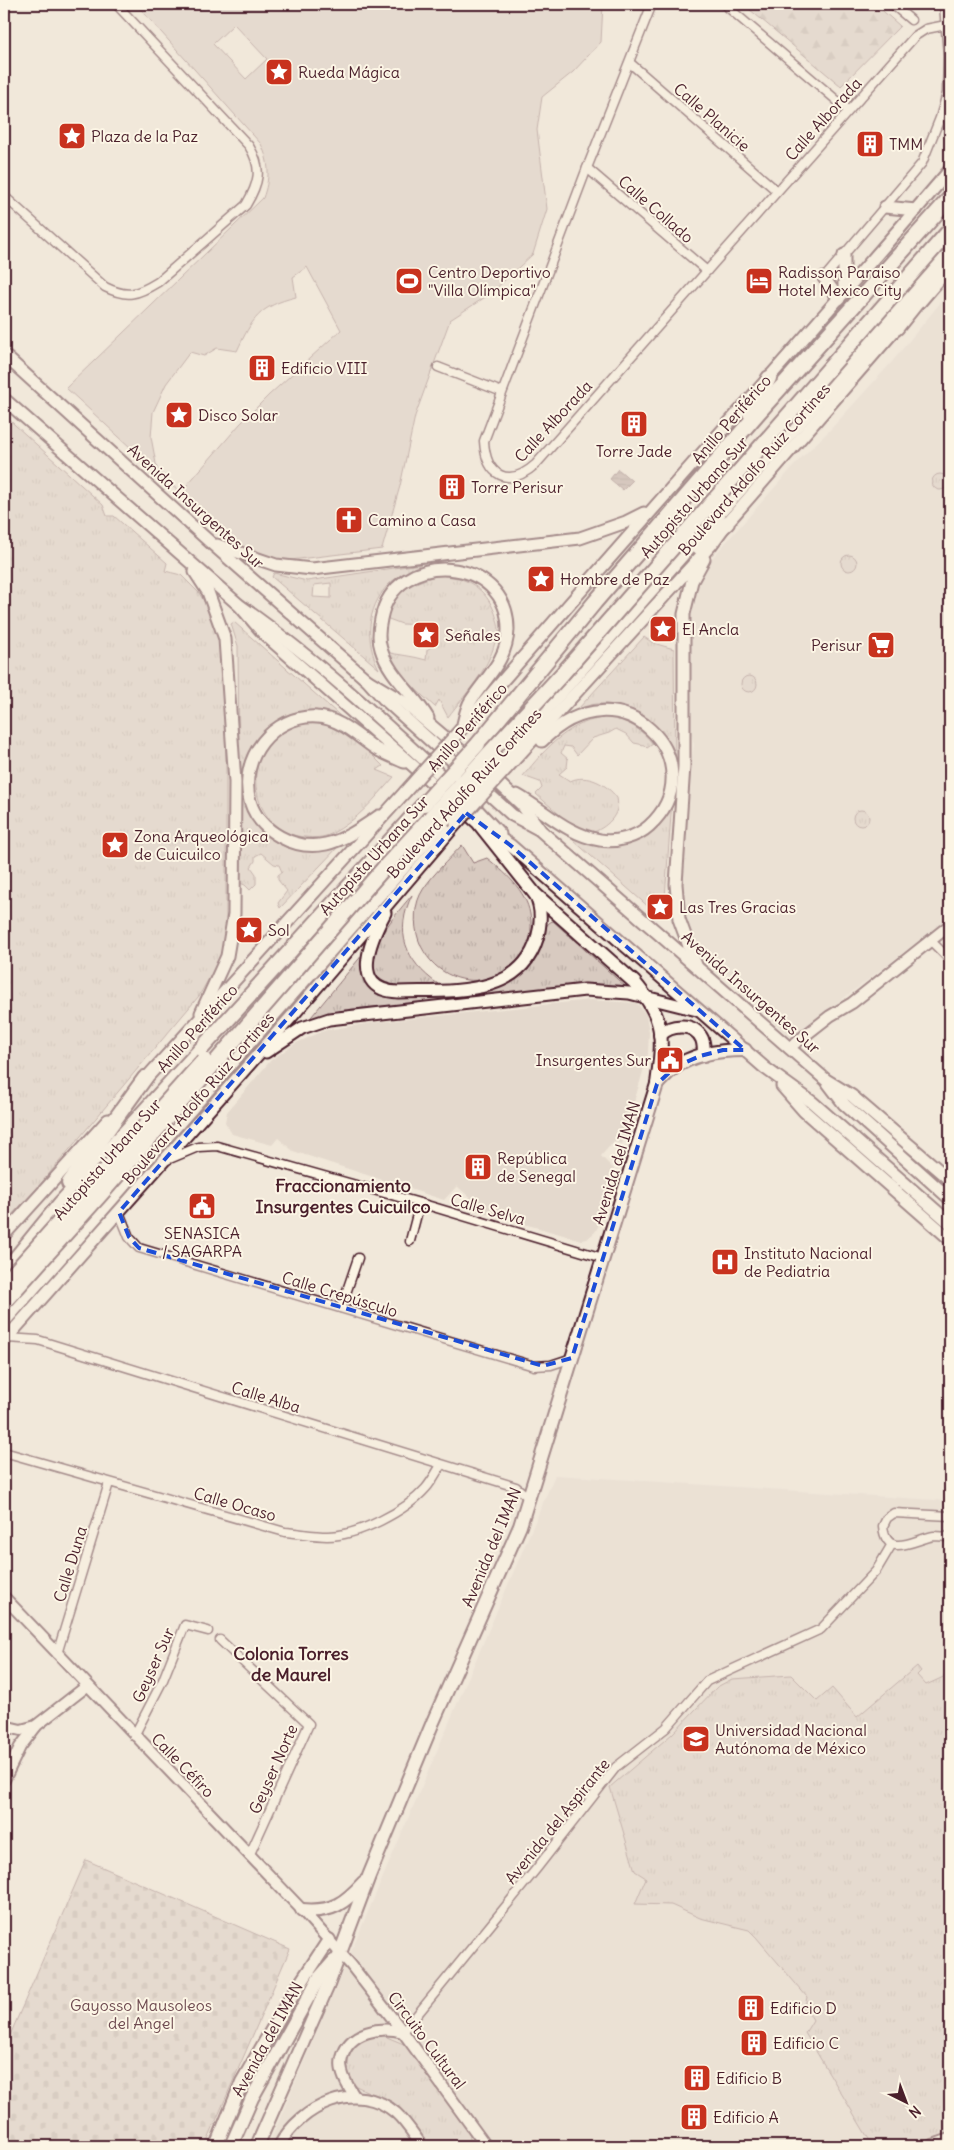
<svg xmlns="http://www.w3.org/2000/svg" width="954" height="2150" font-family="Delius,sans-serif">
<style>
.built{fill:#e4d9cd}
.grass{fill:url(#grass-tufts);stroke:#917476;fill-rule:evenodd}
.forest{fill:url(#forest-firs);stroke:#917476}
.cemetery{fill:url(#cemetery-stones);stroke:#917476}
.garden{fill:#d8cac0;stroke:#917476;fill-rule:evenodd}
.water{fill:url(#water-rules);stroke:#8b6d6f}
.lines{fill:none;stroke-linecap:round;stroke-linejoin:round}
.minor-casing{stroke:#4a1f2b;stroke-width:11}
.tertiary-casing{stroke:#4a1f2b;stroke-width:14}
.secondary-casing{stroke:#4a1f2b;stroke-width:15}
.primary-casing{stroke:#4a1f2b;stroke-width:16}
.motorway-casing{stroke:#4a1f2b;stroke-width:18}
.minor{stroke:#fcf5e5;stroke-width:8}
.tertiary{stroke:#fcf5e5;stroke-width:10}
.secondary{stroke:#fcf5e5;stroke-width:11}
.primary{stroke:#fcf5e5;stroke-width:12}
.motorway{stroke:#fcf5e5;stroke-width:14}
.secondary-bridge-casing{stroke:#4a1f2b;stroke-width:15;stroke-linecap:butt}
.motorway-bridge-casing{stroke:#4a1f2b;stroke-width:18;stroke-linecap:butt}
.secondary-bridge{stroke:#fcf5e5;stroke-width:11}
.motorway-bridge{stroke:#fcf5e5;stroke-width:14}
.marked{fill:none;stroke:#1d4ed8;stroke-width:4;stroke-dasharray:10 6;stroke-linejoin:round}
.labels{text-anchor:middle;stroke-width:4;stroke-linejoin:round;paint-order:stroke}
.poi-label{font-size:16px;fill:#4a1f2b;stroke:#fcf5e5;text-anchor:start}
.street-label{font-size:16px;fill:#4a1f2b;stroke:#fcf5e5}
.park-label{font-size:16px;fill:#6e4a50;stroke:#fcf5e5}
.neighbourhood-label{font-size:18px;font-weight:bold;fill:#4a1f2b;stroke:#fcf5e5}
</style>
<defs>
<pattern id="grass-tufts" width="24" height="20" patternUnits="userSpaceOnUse" patternTransform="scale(1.25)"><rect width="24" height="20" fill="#d8cac0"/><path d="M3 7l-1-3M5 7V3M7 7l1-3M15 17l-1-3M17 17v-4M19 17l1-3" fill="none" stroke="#bbada5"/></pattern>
<pattern id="forest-firs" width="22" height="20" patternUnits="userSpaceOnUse" patternTransform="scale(1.25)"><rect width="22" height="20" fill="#d8cac0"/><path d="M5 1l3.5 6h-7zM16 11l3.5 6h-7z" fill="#bbada5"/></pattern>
<pattern id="cemetery-stones" width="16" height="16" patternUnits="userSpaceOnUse" patternTransform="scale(1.25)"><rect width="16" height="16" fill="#d8cac0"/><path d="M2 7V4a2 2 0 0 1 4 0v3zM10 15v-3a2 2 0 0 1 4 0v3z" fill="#bbada5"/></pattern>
<pattern id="water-rules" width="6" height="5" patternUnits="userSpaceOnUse" patternTransform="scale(1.25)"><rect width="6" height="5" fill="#b6a19c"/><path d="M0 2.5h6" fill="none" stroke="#96837f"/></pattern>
</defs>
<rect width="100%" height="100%" fill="#f1e8da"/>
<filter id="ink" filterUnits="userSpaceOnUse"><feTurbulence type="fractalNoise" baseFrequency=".02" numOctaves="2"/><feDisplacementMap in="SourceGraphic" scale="10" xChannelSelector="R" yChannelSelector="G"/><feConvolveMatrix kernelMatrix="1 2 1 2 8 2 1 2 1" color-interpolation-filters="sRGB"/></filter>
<g filter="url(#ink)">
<g class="built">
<path d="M950,291V917L790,1039L692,936L680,903L688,784L694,745L690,727L692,685L687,671V647L694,629L690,609L705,566L800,459L830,430L891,363Z"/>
<path d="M590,1000L637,1003L646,1015L649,1032L648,1054L622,1144L614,1141L601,1156L614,1169L598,1227L595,1232L587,1239L581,1240L475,1210L476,1203L457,1186L444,1200L293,1151L278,1138L272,1145L232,1134L225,1122L227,1112L271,1060L296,1043L326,1030L378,1022Z"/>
<path d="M555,1475L950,1501V2146H268Z"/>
</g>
<g class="grass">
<path d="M4,415L103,505L107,516H114L167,563L165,571L181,575L199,593L210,611L219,632L223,655L226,763V927L221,957L199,996L37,1188L4,1223Z"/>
<circle cx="940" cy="482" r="8"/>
<circle cx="849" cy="563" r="8"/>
<path d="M421,564C410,570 397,576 388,585C366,609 365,642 379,669L272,577L274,573L307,581ZM331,583V598L313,597L314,585Z"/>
<path d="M441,575C448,577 458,577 464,580C490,591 499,615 500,641L495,642C488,671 466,693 448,717L439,700L435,707C416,690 399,674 385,652C399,655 413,656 426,660L427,650L431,647L436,631L427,625L402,624L386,618C392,591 417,580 441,575Z"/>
<path d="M234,622L347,722C332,717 317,711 302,712C288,712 278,719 268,727C224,764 239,839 297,850C312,853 325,849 339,846L280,908L278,903L287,891L278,880V875L282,872L279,865L274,864L261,853L255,856V861L251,867L256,874V884L250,890L245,885L240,883L238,646L231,624Z"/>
<path d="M644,637L653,643L674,649L675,766C670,755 665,743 659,733C648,715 619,702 597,704C591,704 584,707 578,709Z"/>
<circle cx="749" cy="684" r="8"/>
<path d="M609,717C628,721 641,729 653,744L647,748L644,745L634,743L626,734L616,729L609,733L593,738L577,755L571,747L564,746L561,753L568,759L567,767L559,774L570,781C587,773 607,784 617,798C621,815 606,828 591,833L569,823L536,794L542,788L540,782L523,776C546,748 570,720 609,717Z"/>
<path d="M315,721L334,725L361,744L383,766L377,770L394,777C375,798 357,821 331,834C323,838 314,838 305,837C254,834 238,762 279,733C290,725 302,723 315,721Z"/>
<path d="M673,787L665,898L651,909L573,840L575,838C594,846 610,847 630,842Z"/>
<circle cx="861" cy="818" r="8"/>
<path d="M462,845L473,863L487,858C504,872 526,890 530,914C542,981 451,1007 421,946C414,931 413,910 420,895C427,880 450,858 462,845Z"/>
<path d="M412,895C394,932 405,961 438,984C422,985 401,989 387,983C348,966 398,912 412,895Z"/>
<path d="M553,921L627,988L596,985L353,1009L331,1012L307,1022L363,954L364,973C372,978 394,995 403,997C411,999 424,996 434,996C473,994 504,995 532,963C543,952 540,924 553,921Z"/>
<path d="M917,1666L921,1671L917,1675L926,1685L950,1674V2132C930,2140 907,2150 886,2143L873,2146L805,2033L813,2020L805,2006L807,1997L756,1937L749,1930L700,1918L671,1905L635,1904L646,1878L635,1871L610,1787L672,1734L717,1687L732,1679L791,1675L817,1701L832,1688L857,1717Z"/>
<path d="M370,2035H382L406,2045L469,2132L471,2146H428L399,2107L350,2083C345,2059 348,2049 370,2035Z"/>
</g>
<path class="forest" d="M743,4H875L900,26L841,86Z"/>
<path class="cemetery" d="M86,1860L290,1949L205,2146H4V2049Z"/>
<path class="garden" d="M136,4H603L601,42L573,72L542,97L537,130L547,209L533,254L490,294L450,320L415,416L400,486L382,549L282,561L242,546L170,484L66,388L263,198C270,179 270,163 261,144ZM234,24L267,59L246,79L213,44ZM307,267L341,330L269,395L240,424L181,492L157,469L151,437L153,412L166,384L190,352L204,356L217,348L237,351C252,319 259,306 296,297L293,277Z"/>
<path class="water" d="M618,469L632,481L623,490L610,479Z"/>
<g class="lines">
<defs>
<g id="minor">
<path d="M652,4L587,168L484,441C486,476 508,489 536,464L915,36L926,29L946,25"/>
<path d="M724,4L848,110"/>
<path d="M892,4L911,20"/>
<path d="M630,63L777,191"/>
<path d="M587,168L707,271"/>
<path d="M4,196L105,287C127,298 137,295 158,282L246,205C259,183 263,169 249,146L116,4"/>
<path d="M824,278L922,163L940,118L947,93L948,56L944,4"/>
<path d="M438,367L502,392"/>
<path d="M931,941L950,960"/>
<path d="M167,1160L198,1147L217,1146L420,1203L603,1258"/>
<path d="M119,1212L129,1237L139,1248L534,1366L551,1365L572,1358"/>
<path d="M410,1241L420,1203"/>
<path d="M341,1308L358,1258"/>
<path d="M7,1338L38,1340L516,1487L530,1499"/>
<path d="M4,1452L285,1532C299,1533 314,1536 327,1536C358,1536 406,1511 426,1488C432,1481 436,1473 441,1465"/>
<path d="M950,1516L894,1513L887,1518L883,1526C886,1560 915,1539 934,1536C939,1536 945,1537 950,1537"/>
<path d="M220,1640L309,1724L249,1856"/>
<path d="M57,1654L109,1483"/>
<path d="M134,1736L163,1680L185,1625L208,1631"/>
<path d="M403,2032L537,1868L616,1767L666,1728L707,1681L821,1629L876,1571L892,1544"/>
</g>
<g id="tertiary">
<path d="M789,1048L830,1016L852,1003L950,925"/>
<path d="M4,1597L302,1910L351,1965L403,2032L486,2146"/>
<path d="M4,1726L21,1730L36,1726"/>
<path d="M4,1780L20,1747L37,1725L87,1686"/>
<path d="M355,2097C348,2087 338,2071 342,2058C349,2031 381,2026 403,2032"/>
<path d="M279,2146C300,2106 357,2079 396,2113C406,2122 414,2135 422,2146"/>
<path d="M930,2146L950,2139"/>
</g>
<g id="secondary">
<path d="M885,207L916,210"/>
<path d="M844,255V293"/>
<path d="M824,278L839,299"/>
<path d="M920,302L950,267"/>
<path d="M4,355L211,543L367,680L384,699L464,771"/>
<path d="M4,399L239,605C315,658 384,722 451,785"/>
<path d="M217,545L276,565L312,569L580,538L626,522L644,513"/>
<path d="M195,572L208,592L225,639L235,782L234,914L227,956L201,1013"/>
<path d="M239,605L264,634L480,825L510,845L765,1068L812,1102L950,1223"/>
<path d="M367,680L402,701L473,761"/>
<path d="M428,718C414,694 389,676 381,649C378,640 379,628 381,619C394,547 509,555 508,630C507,661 485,678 470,702C466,709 465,717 463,724"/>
<path d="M461,729C622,541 789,358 950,170"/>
<path d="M506,769L711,545L727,523L901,323"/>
<path d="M489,774L522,805L541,831L826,1080L852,1096L950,1180"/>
<path d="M479,785L512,815L538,829"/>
<path d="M517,795C544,810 568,835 600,840C616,843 637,837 649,826C717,764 621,660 542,741"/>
<path d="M467,799L500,834"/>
<path d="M379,816C363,827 345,840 326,844C296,851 259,832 250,801C238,759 273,714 317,717C340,718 358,737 376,749C385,754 395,758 404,762"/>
<path d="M385,913C371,939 348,990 398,992C447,990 519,999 537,939C541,925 542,908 535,894"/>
<path d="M696,965L679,919L676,884L684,766V614L692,581L704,559"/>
<path d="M266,1052L302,1028L329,1019L585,990L629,993L697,1010"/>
<path d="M828,1083L844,1104L950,1199"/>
<path d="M141,1084L405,792"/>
<path d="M782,1086L804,1111L950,1239"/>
<path d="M4,1235L108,1120"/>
<path d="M4,1341L293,1015L456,824"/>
</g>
<g id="primary">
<path d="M660,1035C671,1024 694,1022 702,1039C704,1044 704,1050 704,1055"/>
<path d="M657,1084C663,1078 668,1072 674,1068C694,1053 722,1050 745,1050"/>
<path d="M302,1910C332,1913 345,1903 364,1882"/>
<path d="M216,2146L242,2082L287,2004L329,1940"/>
<path d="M231,2146L252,2098L319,1978L334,1961"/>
<path d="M257,2146L328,1985L369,1876L433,1722L520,1526L657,1084C663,1038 666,1019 634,982L535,894L480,825"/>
</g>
<g id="motorway">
<path d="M896,328L924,293"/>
<path d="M750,413L756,405L769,378"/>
<path d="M699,547L727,523"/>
<path d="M478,744L595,602L758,413L950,198"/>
<path d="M498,762L950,251"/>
<path d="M69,1183L145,1078"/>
<path d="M4,1273L61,1203L424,804"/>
<path d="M4,1320L443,821"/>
</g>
</defs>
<use href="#minor" class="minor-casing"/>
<use href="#tertiary" class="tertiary-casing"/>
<use href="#secondary" class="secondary-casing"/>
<use href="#primary" class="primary-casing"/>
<use href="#motorway" class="motorway-casing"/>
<use href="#minor" class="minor"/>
<use href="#tertiary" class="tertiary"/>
<use href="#secondary" class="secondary"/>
<use href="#primary" class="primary"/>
<use href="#motorway" class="motorway"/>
<defs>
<g id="secondary-bridge">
<path d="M405,792L461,729"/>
<path d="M456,824L506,769"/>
</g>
<g id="motorway-bridge">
<path d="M424,804L478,744"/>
<path d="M443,821L498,762"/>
<path d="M4,1284L204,1060"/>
<path d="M4,1302L101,1194L383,869L563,673L950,230"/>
</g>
</defs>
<use href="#secondary-bridge" class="secondary-bridge-casing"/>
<use href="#motorway-bridge" class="motorway-bridge-casing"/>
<use href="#secondary-bridge" class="secondary-bridge"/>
<use href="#motorway-bridge" class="motorway-bridge"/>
</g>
</g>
<path d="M0 0H954V2150H0ZM466,813L510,845L745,1050H723L700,1056L675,1067L657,1084L572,1358L543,1366L139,1248L129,1237L119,1212Z" fill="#f1e8da" fill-opacity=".55" fill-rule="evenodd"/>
<path class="marked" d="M466,813L510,845L745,1050H723L700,1056L675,1067L657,1084L572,1358L543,1366L139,1248L129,1237L119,1212Z"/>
<defs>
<symbol id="sight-square" viewBox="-11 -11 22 22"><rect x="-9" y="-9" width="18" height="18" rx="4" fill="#c8321e" stroke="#fcf5e5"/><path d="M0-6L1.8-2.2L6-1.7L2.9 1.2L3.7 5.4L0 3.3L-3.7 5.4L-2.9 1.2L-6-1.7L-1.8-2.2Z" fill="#fff"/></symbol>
<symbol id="building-square" viewBox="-11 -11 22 22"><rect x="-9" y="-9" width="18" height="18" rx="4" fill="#c8321e" stroke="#fcf5e5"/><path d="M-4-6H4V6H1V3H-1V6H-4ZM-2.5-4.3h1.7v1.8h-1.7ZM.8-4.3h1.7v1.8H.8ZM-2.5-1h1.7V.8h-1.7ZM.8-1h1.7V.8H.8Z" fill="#fff"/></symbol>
<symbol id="stadium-square" viewBox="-11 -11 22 22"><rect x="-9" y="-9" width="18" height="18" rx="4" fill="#c8321e" stroke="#fcf5e5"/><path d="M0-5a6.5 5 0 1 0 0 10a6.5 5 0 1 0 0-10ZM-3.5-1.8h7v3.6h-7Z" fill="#fff"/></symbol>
<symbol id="hotel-square" viewBox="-11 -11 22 22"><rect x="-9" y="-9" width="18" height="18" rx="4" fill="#c8321e" stroke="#fcf5e5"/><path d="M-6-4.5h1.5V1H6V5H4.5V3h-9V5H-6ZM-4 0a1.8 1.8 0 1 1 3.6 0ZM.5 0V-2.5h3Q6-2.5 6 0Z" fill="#fff"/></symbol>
<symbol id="church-square" viewBox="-11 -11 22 22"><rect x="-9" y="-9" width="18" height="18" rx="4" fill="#c8321e" stroke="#fcf5e5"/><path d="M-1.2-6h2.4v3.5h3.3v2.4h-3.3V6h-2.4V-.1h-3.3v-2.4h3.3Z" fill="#fff"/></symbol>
<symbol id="supermarket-square" viewBox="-11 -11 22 22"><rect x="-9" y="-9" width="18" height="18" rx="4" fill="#c8321e" stroke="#fcf5e5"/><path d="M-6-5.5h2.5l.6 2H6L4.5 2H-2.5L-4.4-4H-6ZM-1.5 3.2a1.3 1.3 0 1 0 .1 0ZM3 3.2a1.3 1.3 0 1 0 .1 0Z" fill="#fff"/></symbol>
<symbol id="civic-square" viewBox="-11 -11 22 22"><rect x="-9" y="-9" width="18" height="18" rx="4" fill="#c8321e" stroke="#fcf5e5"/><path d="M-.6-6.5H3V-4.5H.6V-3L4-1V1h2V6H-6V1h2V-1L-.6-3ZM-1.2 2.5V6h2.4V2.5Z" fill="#fff"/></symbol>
<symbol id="hospital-square" viewBox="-11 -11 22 22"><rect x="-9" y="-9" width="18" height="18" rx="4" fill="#c8321e" stroke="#fcf5e5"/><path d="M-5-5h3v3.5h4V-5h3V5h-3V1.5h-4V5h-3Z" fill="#fff"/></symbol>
<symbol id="university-square" viewBox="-11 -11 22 22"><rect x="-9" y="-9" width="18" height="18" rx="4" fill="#c8321e" stroke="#fcf5e5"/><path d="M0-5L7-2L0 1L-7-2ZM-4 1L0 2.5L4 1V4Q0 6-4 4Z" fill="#fff"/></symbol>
</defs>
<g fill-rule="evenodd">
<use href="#sight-square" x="263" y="56" width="32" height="32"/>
<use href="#sight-square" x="56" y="120" width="32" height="32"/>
<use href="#building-square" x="854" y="128" width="32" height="32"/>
<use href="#stadium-square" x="393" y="265" width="32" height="32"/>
<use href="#hotel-square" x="743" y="265" width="32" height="32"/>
<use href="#building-square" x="246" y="352" width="32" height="32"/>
<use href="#sight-square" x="163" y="399" width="32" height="32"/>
<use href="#building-square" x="618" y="408" width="32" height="32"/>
<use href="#building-square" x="436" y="471" width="32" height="32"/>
<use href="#church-square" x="333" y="504" width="32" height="32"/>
<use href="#sight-square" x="525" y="563" width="32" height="32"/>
<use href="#sight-square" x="647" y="613" width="32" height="32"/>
<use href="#sight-square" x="410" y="619" width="32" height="32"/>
<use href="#supermarket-square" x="865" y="629" width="32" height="32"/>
<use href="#sight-square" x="99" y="829" width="32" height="32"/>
<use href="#sight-square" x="644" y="891" width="32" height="32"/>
<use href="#sight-square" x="233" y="914" width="32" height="32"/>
<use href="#civic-square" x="654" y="1044" width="32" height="32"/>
<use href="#building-square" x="462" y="1151" width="32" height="32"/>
<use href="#civic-square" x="186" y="1190" width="32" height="32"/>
<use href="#hospital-square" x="709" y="1246" width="32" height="32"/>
<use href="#university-square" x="680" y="1723" width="32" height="32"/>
<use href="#building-square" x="735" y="1992" width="32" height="32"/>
<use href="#building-square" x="738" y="2027" width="32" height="32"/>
<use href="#building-square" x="681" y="2062" width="32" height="32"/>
<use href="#building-square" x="678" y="2101" width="32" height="32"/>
</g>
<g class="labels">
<g class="poi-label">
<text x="298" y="78">Rueda Mágica</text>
<text x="91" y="142">Plaza de la Paz</text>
<text x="889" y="150">TMM</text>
<text x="428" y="278">Centro Deportivo<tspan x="428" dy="18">"Villa Olímpica"</tspan></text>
<text x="778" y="278">Radisson Paraiso<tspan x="778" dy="18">Hotel Mexico City</tspan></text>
<text x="281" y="374">Edificio VIII</text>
<text x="198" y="421">Disco Solar</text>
<text x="634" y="457" text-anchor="middle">Torre Jade</text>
<text x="471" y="493">Torre Perisur</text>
<text x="368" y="526">Camino a Casa</text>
<text x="560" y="585">Hombre de Paz</text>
<text x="682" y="635">El Ancla</text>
<text x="445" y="641">Señales</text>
<text x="862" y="651" text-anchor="end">Perisur</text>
<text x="134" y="842">Zona Arqueológica<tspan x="134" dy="18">de Cuicuilco</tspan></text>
<text x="679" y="913">Las Tres Gracias</text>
<text x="268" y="936">Sol</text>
<text x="651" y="1066" text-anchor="end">Insurgentes Sur</text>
<text x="497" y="1164">República<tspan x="497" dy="18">de Senegal</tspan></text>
<text x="202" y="1239" text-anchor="middle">SENASICA<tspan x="202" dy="18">/ SAGARPA</tspan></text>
<text x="744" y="1259">Instituto Nacional<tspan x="744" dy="18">de Pediatria</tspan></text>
<text x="715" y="1736">Universidad Nacional<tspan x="715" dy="18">Autónoma de México</tspan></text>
<text x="770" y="2014">Edificio D</text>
<text x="773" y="2049">Edificio C</text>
<text x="716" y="2084">Edificio B</text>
<text x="713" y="2123">Edificio A</text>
</g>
<g class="street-label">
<text transform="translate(712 117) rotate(41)" y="6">Calle Planicie</text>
<text transform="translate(823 119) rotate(-48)" y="6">Calle Alborada</text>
<text transform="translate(656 209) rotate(41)" y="6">Calle Collado</text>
<text transform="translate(731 419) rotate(-49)" y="6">Anillo Periférico</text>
<text transform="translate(553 421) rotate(-47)" y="6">Calle Alborada</text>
<text transform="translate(754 469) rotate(-49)" y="6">Boulevard Adolfo Ruiz Cortines</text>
<text transform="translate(694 497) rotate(-49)" y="6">Autopista Urbana Sur</text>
<text transform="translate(196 506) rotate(42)" y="6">Avenida Insurgentes Sur</text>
<text transform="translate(467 727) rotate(-49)" y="6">Anillo Periférico</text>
<text transform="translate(464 793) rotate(-48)" y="6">Boulevard Adolfo Ruiz Cortines</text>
<text transform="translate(374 855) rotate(-48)" y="6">Autopista Urbana Sur</text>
<text transform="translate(751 992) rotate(41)" y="6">Avenida Insurgentes Sur</text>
<text transform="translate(197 1028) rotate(-48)" y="6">Anillo Periférico</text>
<text transform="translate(198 1098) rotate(-49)" y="6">Boulevard Adolfo Ruiz Cortines</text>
<text transform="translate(107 1159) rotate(-49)" y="6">Autopista Urbana Sur</text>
<text transform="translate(616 1163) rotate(-73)" y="6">Avenida del IMAN</text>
<text transform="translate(488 1209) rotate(16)" y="6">Calle Selva</text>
<text transform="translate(340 1294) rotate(17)" y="6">Calle Crepúsculo</text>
<text transform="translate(266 1397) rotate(17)" y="6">Calle Alba</text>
<text transform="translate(235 1504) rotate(16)" y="6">Calle Ocaso</text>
<text transform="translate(491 1547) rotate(-67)" y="6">Avenida del IMAN</text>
<text transform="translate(70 1564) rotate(-73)" y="6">Calle Duna</text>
<text transform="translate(153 1665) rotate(-66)" y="6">Geyser Sur</text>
<text transform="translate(183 1765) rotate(46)" y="6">Calle Céfiro</text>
<text transform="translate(273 1769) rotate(-66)" y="6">Geyser Norte</text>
<text transform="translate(557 1821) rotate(-51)" y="6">Avenida del Aspirante</text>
<text transform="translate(267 2039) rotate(-61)" y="6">Avenida del IMAN</text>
<text transform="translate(427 2040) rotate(53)" y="6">Circuito Cultural</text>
</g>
<g class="park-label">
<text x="141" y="2011">Gayosso Mausoleos<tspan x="141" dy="18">del Angel</tspan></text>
</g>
<g class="neighbourhood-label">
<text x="343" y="1192">Fraccionamiento<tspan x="343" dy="21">Insurgentes Cuicuilco</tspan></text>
<text x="291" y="1660">Colonia Torres<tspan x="291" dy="21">de Maurel</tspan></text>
</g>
</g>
<rect width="954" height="2150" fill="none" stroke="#fcf5e5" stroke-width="20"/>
<rect x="10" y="10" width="934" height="2130" fill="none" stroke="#4a1f2b" stroke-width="2" filter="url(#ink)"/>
<g transform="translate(906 2102) rotate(138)" stroke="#fcf5e5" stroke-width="4" paint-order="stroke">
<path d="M0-4L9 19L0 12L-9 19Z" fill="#4a1f2b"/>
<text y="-8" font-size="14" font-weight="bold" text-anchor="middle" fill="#4a1f2b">N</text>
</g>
</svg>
